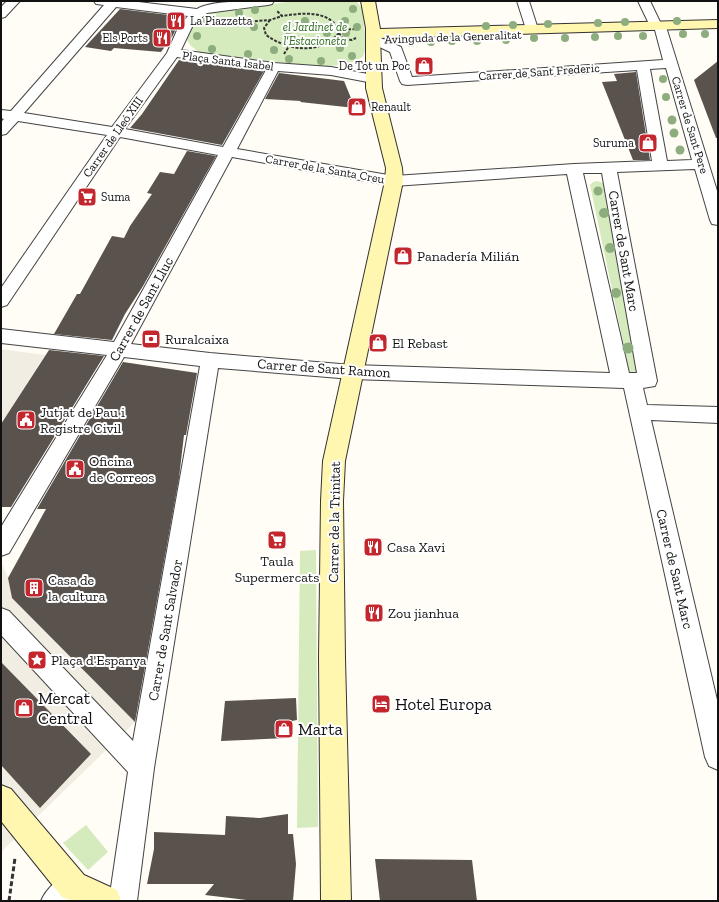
<svg xmlns="http://www.w3.org/2000/svg" width="719" height="902" font-family="'Zilla Slab',serif">
<style>
.green{fill:#d5ebbd}
.plaza{fill:#f1ede2}
.building{fill:#5a524d}
.lines{fill:none;stroke-linecap:round;stroke-linejoin:round}
.street-casing{stroke:#444;stroke-width:2}
.secondary-casing{stroke:#333;stroke-width:2}
.path-far1{stroke:#333;stroke-width:2;stroke-dasharray:3 1.5;stroke-linecap:butt}
.path{stroke:#333;stroke-width:3;stroke-dasharray:5 2.5;stroke-linecap:butt}
.street{fill:#fff;fill-rule:evenodd}
.secondary{fill:#fff6b0;fill-rule:evenodd}
.tree{fill:#8dad7f}
.labels{text-anchor:middle;stroke-width:4;stroke-linejoin:round;paint-order:stroke}
.far-poi-label{font-size:12px;fill:#111;stroke:#fff;text-anchor:start}
.far-park-label{font-size:12px;font-style:italic;fill:#2f6b1f;stroke:#fff}
.far-street-label{font-size:12px;fill:#111;stroke:#fff}
.street-label{font-size:14px;fill:#111;stroke:#fff}
.poi-label{font-size:14px;fill:#111;stroke:#fff;text-anchor:start}
.near-poi-label{font-size:17px;fill:#111;stroke:#fff;text-anchor:start}
</style>
<rect width="100%" height="100%" fill="#fffdf5"/>
<g class="green">
<path d="M293,1H353L357,2L363,9L366,47L363,57L348,64L320,67L200,53L191,46L187,40C193,23 195,20 211,13Z"/>
<path d="M597,181L606,184L637,372L635,375L632,374L629,370L590,185L593,182Z"/>
<path d="M316,550L318,827L297,828L300,551Z"/>
<path d="M86,825L108,852L88,870L63,843Z"/>
</g>
<g class="plaza">
<path d="M1,349L45,355L1,424Z"/>
<path d="M1,562L8,578L12,598L135,722L1,852Z"/>
</g>
<g class="building">
<path d="M120,9L185,17L177,27L172,37L161,52L114,48L111,51L85,47Z"/>
<path d="M179,60L264,71L222,145L130,128L142,114Z"/>
<path d="M718,61V138H716L694,80Z"/>
<path d="M636,72L650,160H633L602,82L617,81L614,74Z"/>
<path d="M279,73L344,81L355,108L300,102L301,101L265,99Z"/>
<path d="M187,151L216,156L143,286L125,314L112,340L54,334L77,294H80L112,236L124,238L130,226L152,194L147,193L160,172L174,174Z"/>
<path d="M49,350L104,356L11,507H1V424Z"/>
<path d="M123,362L197,373L186,435H184L179,478L135,722L12,598L8,578L46,509H37Z"/>
<path d="M1,662L91,754L40,808L1,765Z"/>
<path d="M296,698L297,720L292,721L286,738L221,741L225,701Z"/>
<path d="M288,814V834H293L296,864L293,901H255L205,895L214,884H147L154,849V832L225,835L226,816L260,818Z"/>
<path d="M375,859L472,860L477,901H380Z"/>
</g>
<g class="lines">
<defs>
<g id="street">
<path d="M7,1H20L5,17L1,18V7Z"/>
<path d="M94,1H130L197,9C211,0 256,1 274,1L272,4L268,5L207,13L193,25L181,50L274,63L331,67L373,75L378,76L380,79L378,82L373,83L331,75L278,71L237,149L394,176L574,164L652,161L637,70L407,85L402,84L400,81L390,52L369,42L367,39L369,36L374,35L401,47L412,77L663,60L655,30L651,29L650,26L638,1H650L662,26L666,27L667,30L718,194V225L712,224L710,220L695,169L617,172L657,381L655,386L643,388L647,405L718,407V423L651,420L718,704V770L709,766L705,757L624,388L352,379L218,368L154,768L137,901H109L128,772L1,635V608L9,611L133,741L200,366L124,357L9,553L1,556V527L107,355L1,343V329L114,342L218,155L120,137L7,305L1,307V288L107,135L18,121L6,134L1,135V122L4,119L1,118V110L11,111L104,5L96,4ZM116,7L188,16L178,28L167,53L112,127L24,113ZM177,57L266,70L223,147L125,129ZM666,68L692,160L667,161L650,69ZM232,157L394,186L567,174L610,373L352,365L210,353L131,344ZM583,173H602L637,373H629Z"/>
<path d="M517,1H529L538,29L537,32H527L526,29Z"/>
<path d="M73,872L83,876L87,886L83,896L76,901H41C47,887 59,878 73,872Z"/>
</g>
<g id="secondary">
<path d="M361,1H375L380,29L718,20V28L380,38L382,88L402,168L403,181L345,461L343,501L345,658L351,901H321L319,658L321,501L323,461L385,181L386,168L366,88V28Z"/>
<path d="M1,785L11,789L84,875L117,890L121,901H72L62,897L1,821Z"/>
</g>
</defs>
<use href="#street" class="street-casing"/>
<use href="#secondary" class="secondary-casing"/>
<g class="path-far1">
<path d="M270,20L264,28L266,35C288,51 320,55 339,33C333,9 301,13 282,16"/>
<path d="M219,24L270,20L282,16L277,11"/>
<path d="M339,30L356,29"/>
<path d="M339,33L343,39L352,40L356,38"/>
<path d="M284,54L289,46"/>
</g>
<path class="path" d="M9,901L15,858"/>
<use href="#street" class="street"/>
<use href="#secondary" class="secondary"/>
</g>
<g class="tree">
<circle cx="353" cy="9" r="4"/>
<circle cx="255" cy="10" r="4"/>
<circle cx="239" cy="13" r="4"/>
<circle cx="207" cy="21" r="4"/>
<circle cx="305" cy="21" r="4"/>
<circle cx="345" cy="21" r="4"/>
<circle cx="677" cy="21" r="4"/>
<circle cx="625" cy="22" r="4"/>
<circle cx="598" cy="23" r="4"/>
<circle cx="548" cy="24" r="4"/>
<circle cx="513" cy="25" r="4"/>
<circle cx="486" cy="26" r="4"/>
<circle cx="254" cy="27" r="4"/>
<circle cx="357" cy="27" r="4"/>
<circle cx="288" cy="30" r="4"/>
<circle cx="327" cy="33" r="4"/>
<circle cx="346" cy="33" r="4"/>
<circle cx="683" cy="34" r="4"/>
<circle cx="705" cy="34" r="4"/>
<circle cx="197" cy="36" r="4"/>
<circle cx="618" cy="36" r="4"/>
<circle cx="643" cy="36" r="4"/>
<circle cx="595" cy="37" r="4"/>
<circle cx="534" cy="38" r="4"/>
<circle cx="565" cy="38" r="4"/>
<circle cx="506" cy="40" r="4"/>
<circle cx="297" cy="41" r="4"/>
<circle cx="318" cy="41" r="4"/>
<circle cx="452" cy="41" r="4"/>
<circle cx="477" cy="41" r="4"/>
<circle cx="431" cy="42" r="4"/>
<circle cx="411" cy="43" r="4"/>
<circle cx="340" cy="48" r="4"/>
<circle cx="212" cy="49" r="4"/>
<circle cx="274" cy="50" r="4"/>
<circle cx="248" cy="54" r="4"/>
<circle cx="352" cy="56" r="4"/>
<circle cx="289" cy="59" r="4"/>
<circle cx="321" cy="61" r="4"/>
<circle cx="663" cy="79" r="4"/>
<circle cx="666" cy="97" r="4"/>
<circle cx="672" cy="120" r="4.5"/>
<circle cx="674" cy="133" r="4.5"/>
<circle cx="680" cy="150" r="4.5"/>
<circle cx="598" cy="191" r="4.5"/>
<circle cx="604" cy="213" r="5"/>
<circle cx="610" cy="248" r="5"/>
<circle cx="616" cy="293" r="5"/>
<circle cx="628" cy="348" r="5.5"/>
</g>
<defs>
<symbol id="restaurant-square" viewBox="-11 -11 22 22"><rect x="-9" y="-9" width="18" height="18" rx="4" fill="#c4262e" stroke="#fff"/><path d="M-5-6h1v4h1v-4h1v4h1v-4h1v5L-1.5 .5V6h-2V.5L-5-1ZM5-6V6H3V1.5H1.5Q1.5-4 5-6Z" fill="#fff"/></symbol>
<symbol id="shop-square" viewBox="-11 -11 22 22"><rect x="-9" y="-9" width="18" height="18" rx="4" fill="#c4262e" stroke="#fff"/><path d="M-5-2.5h2.3a2.7 3.5 0 0 1 5.4 0H5L5.5 6h-11ZM-1.5-2.5h3a1.5 2.3 0 0 0-3 0Z" fill="#fff"/></symbol>
<symbol id="supermarket-square" viewBox="-11 -11 22 22"><rect x="-9" y="-9" width="18" height="18" rx="4" fill="#c4262e" stroke="#fff"/><path d="M-6-5.5h2.5l.6 2H6L4.5 2H-2.5L-4.4-4H-6ZM-1.5 3.2a1.3 1.3 0 1 0 .1 0ZM3 3.2a1.3 1.3 0 1 0 .1 0Z" fill="#fff"/></symbol>
<symbol id="bank-square" viewBox="-11 -11 22 22"><rect x="-9" y="-9" width="18" height="18" rx="4" fill="#c4262e" stroke="#fff"/><path d="M-6-4H6V4H-6ZM0-2.3a2.3 2.3 0 1 0 0 4.6a2.3 2.3 0 1 0 0-4.6Z" fill="#fff"/></symbol>
<symbol id="civic-square" viewBox="-11 -11 22 22"><rect x="-9" y="-9" width="18" height="18" rx="4" fill="#c4262e" stroke="#fff"/><path d="M-.6-6.5H3V-4.5H.6V-3L4-1V1h2V6H-6V1h2V-1L-.6-3ZM-1.2 2.5V6h2.4V2.5Z" fill="#fff"/></symbol>
<symbol id="building-square" viewBox="-11 -11 22 22"><rect x="-9" y="-9" width="18" height="18" rx="4" fill="#c4262e" stroke="#fff"/><path d="M-4-6H4V6H1V3H-1V6H-4ZM-2.5-4.3h1.7v1.8h-1.7ZM.8-4.3h1.7v1.8H.8ZM-2.5-1h1.7V.8h-1.7ZM.8-1h1.7V.8H.8Z" fill="#fff"/></symbol>
<symbol id="sight-square" viewBox="-11 -11 22 22"><rect x="-9" y="-9" width="18" height="18" rx="4" fill="#c4262e" stroke="#fff"/><path d="M0-6L1.8-2.2L6-1.7L2.9 1.2L3.7 5.4L0 3.3L-3.7 5.4L-2.9 1.2L-6-1.7L-1.8-2.2Z" fill="#fff"/></symbol>
<symbol id="hotel-square" viewBox="-11 -11 22 22"><rect x="-9" y="-9" width="18" height="18" rx="4" fill="#c4262e" stroke="#fff"/><path d="M-6-4.5h1.5V1H6V5H4.5V3h-9V5H-6ZM-4 0a1.8 1.8 0 1 1 3.6 0ZM.5 0V-2.5h3Q6-2.5 6 0Z" fill="#fff"/></symbol>
</defs>
<g fill-rule="evenodd">
<use href="#restaurant-square" x="165" y="10" width="22" height="22"/>
<use href="#restaurant-square" x="151" y="27" width="22" height="22"/>
<use href="#shop-square" x="413" y="55" width="22" height="22"/>
<use href="#shop-square" x="346" y="96" width="22" height="22"/>
<use href="#shop-square" x="637" y="132" width="22" height="22"/>
<use href="#supermarket-square" x="76" y="186" width="22" height="22"/>
<use href="#shop-square" x="392" y="245" width="22" height="22"/>
<use href="#bank-square" x="140" y="328" width="22" height="22"/>
<use href="#shop-square" x="367" y="332" width="22" height="22"/>
<use href="#civic-square" x="15" y="409" width="22" height="22"/>
<use href="#civic-square" x="64" y="458" width="22" height="22"/>
<use href="#supermarket-square" x="266" y="529" width="22" height="22"/>
<use href="#restaurant-square" x="362" y="536" width="22" height="22"/>
<use href="#building-square" x="23" y="577" width="22" height="22"/>
<use href="#restaurant-square" x="363" y="602" width="22" height="22"/>
<use href="#sight-square" x="26" y="649" width="22" height="22"/>
<use href="#hotel-square" x="370" y="693" width="22" height="22"/>
<use href="#shop-square" x="13" y="697" width="22" height="22"/>
<use href="#shop-square" x="273" y="718" width="22" height="22"/>
</g>
<g class="labels">
<g class="far-poi-label">
<text x="190" y="25">La Piazzetta</text>
<text x="148" y="42" text-anchor="end">Els Ports</text>
<text x="410" y="70" text-anchor="end">De Tot un Poc</text>
<text x="371" y="111">Renault</text>
<text x="634" y="147" text-anchor="end">Suruma</text>
<text x="101" y="201">Suma</text>
</g>
<g class="far-park-label">
<text x="315" y="31">el Jardinet de<tspan x="315" dy="14">l'Estacioneta</tspan></text>
</g>
<g class="far-street-label">
<text transform="translate(453 37) rotate(-2)" y="4">Avinguda de la Generalitat</text>
<text transform="translate(228 61) rotate(7)" y="4">Plaça Santa Isabel</text>
<text transform="translate(539 72) rotate(-4)" y="4">Carrer de Sant Frederic</text>
<text transform="translate(690 125) rotate(73)" y="4">Carrer de Sant Pere</text>
<text transform="translate(113 137) rotate(-55)" y="4">Carrer de Lleó XIII</text>
<text transform="translate(325 169) rotate(10)" y="4">Carrer de la Santa Creu</text>
</g>
<g class="street-label">
<text transform="translate(624 251) rotate(80)" y="5">Carrer de Sant Marc</text>
<text transform="translate(141 309) rotate(-61)" y="5">Carrer de Sant Lluc</text>
<text transform="translate(324 368) rotate(4)" y="5">Carrer de Sant Ramon</text>
<text transform="translate(334 522) rotate(-89)" y="5">Carrer de la Trinitat</text>
<text transform="translate(675 569) rotate(77)" y="5">Carrer de Sant Marc</text>
<text transform="translate(165 630) rotate(-80)" y="5">Carrer de Sant Salvador</text>
</g>
<g class="poi-label">
<text x="417" y="261">Panadería Milián</text>
<text x="165" y="344">Ruralcaixa</text>
<text x="392" y="348">El Rebast</text>
<text x="40" y="417">Jutjat de Pau i<tspan x="40" dy="16">Registre Civil</tspan></text>
<text x="89" y="466">Oficina<tspan x="89" dy="16">de Correos</tspan></text>
<text x="387" y="552">Casa Xavi</text>
<text x="277" y="566" text-anchor="middle">Taula<tspan x="277" dy="16">Supermercats</tspan></text>
<text x="48" y="585">Casa de<tspan x="48" dy="16">la cultura</tspan></text>
<text x="388" y="618">Zou jianhua</text>
<text x="51" y="665">Plaça d'Espanya</text>
</g>
<g class="near-poi-label">
<text x="38" y="704">Mercat<tspan x="38" dy="20">Central</tspan></text>
<text x="395" y="710">Hotel Europa</text>
<text x="298" y="735">Marta</text>
</g>
</g>
<rect width="719" height="902" fill="none" stroke="#111111" stroke-width="4"/>
</svg>
